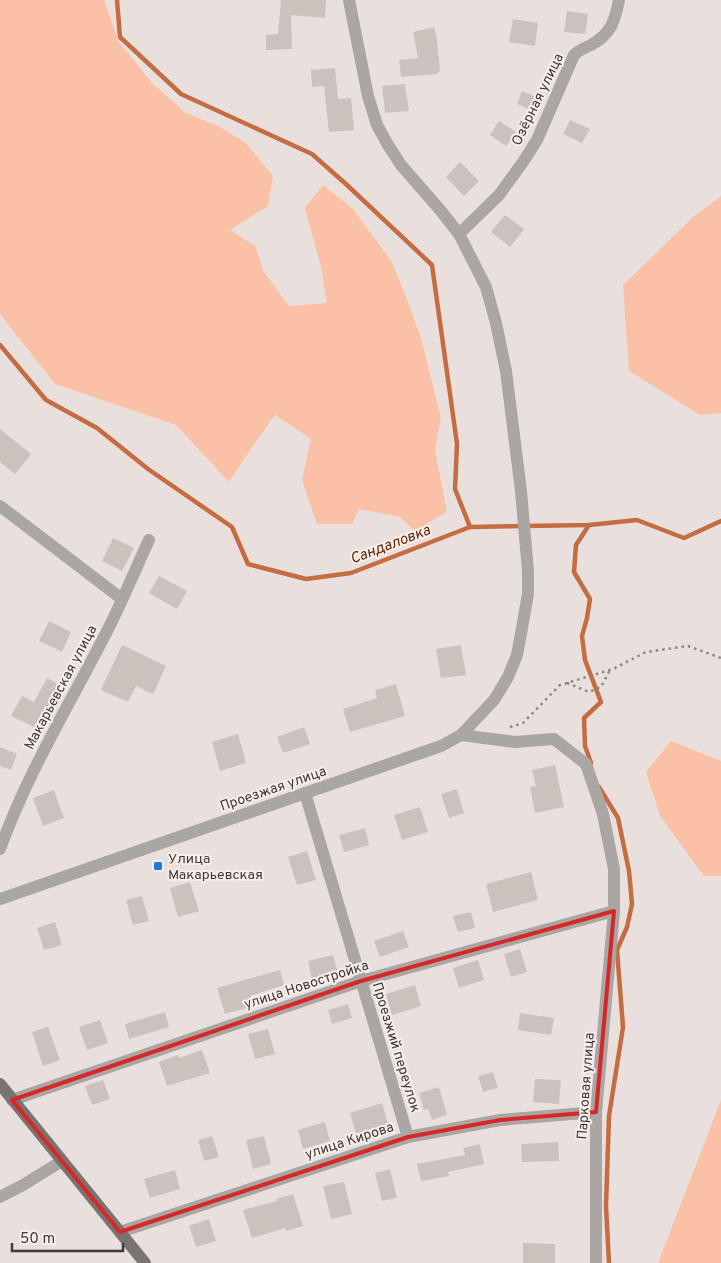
<svg xmlns="http://www.w3.org/2000/svg" width="721" height="1263" font-family="Overpass,sans-serif">
<style>
.green{fill:#fac1a6}
.lines{fill:none;stroke-linecap:round;stroke-linejoin:round}
.stream{stroke:#c56d42;stroke-width:4.5}
.building{fill:#cbc2be}
.path{stroke:#8c8684;stroke-width:2.5;stroke-dasharray:2.5 4;stroke-linecap:butt}
.minor{stroke:#aaa6a4;stroke-width:12}
.major{stroke:#7a7471;stroke-width:12}
.marked{fill:none;stroke:#d62828;stroke-width:4;stroke-linejoin:round}
.poi-dot{fill:#1d79e2;stroke:#f7eeea;stroke-width:2}
.labels{text-anchor:middle;stroke-width:4;stroke-linejoin:round;paint-order:stroke}
.street-label{font-size:14px;fill:#3f3b3a;stroke:#f7eeea}
.poi-label{font-size:14px;fill:#3f3b3a;stroke:#f7eeea;text-anchor:start}
.water-label{font-size:15px;font-style:italic;fill:#612706;stroke:#f7eeea}
</style>
<rect width="100%" height="100%" fill="#e9e0dd"/>
<g class="green">
<path d="M0,0H104L119,42L153,84L186,113L216,125L245,142L273,176L268,206L230,230L255,246L264,272L289,306L327,303L321,267L305,208L323,185L353,209L392,262L405,294L421,338L441,418L435,450L447,512L415,531L400,517L359,509L352,524H317L302,480L311,439L275,415L254,444L229,482L176,425L55,384L0,314Z"/>
<path d="M721,196V413L700,415L629,371L623,285L693,217Z"/>
<path d="M671,741L721,761V876H704L660,816L646,772Z"/>
<path d="M721,1100V1263H658Z"/>
</g>
<g class="lines">
<g class="stream">
<path d="M117,0L120,37L181,94L312,154L347,185L432,265L457,444L455,489L470,527"/>
<path d="M0,345L46,400L97,428L148,469L232,527L248,564L306,579L351,573L470,527L589,525L637,520L684,538L721,521"/>
<path d="M589,525L576,545L574,572L590,599L587,618L582,636L585,660L601,702L584,718L585,746L591,763"/>
<path d="M599,787L618,818L629,871L632,904L627,927L617,950L623,1027L609,1116L606,1206L609,1263"/>
</g>
</g>
<g class="building">
<path d="M281,0H326L325,18L291,15L292,49L266,50V35L278,34Z"/>
<path d="M567,11L588,14L585,34L564,32Z"/>
<path d="M513,19L538,23L535,46L509,42Z"/>
<path d="M434,27L437,40L440,70L437,74L401,77L399,60L418,58L413,32Z"/>
<path d="M335,68L338,99L351,98L354,130L329,132L324,86L312,87L311,70Z"/>
<path d="M405,84L409,111L385,113L382,86Z"/>
<path d="M522,91L543,100L537,113L517,104Z"/>
<path d="M570,120L590,129L582,143L563,134Z"/>
<path d="M499,121L516,132L506,146L490,135Z"/>
<path d="M460,162L479,181L464,196L446,177Z"/>
<path d="M505,215L524,229L510,247L491,232Z"/>
<path d="M0,429L31,454L15,474L0,462Z"/>
<path d="M113,538L134,548L122,571L102,561Z"/>
<path d="M159,576L187,591L177,609L149,593Z"/>
<path d="M49,621L71,632L62,652L39,641Z"/>
<path d="M122,645L166,666L153,694L136,686L128,702L101,690Z"/>
<path d="M461,645L466,675L441,678L436,649Z"/>
<path d="M47,678L66,688L58,701L53,698L38,729L11,716L22,696L34,702Z"/>
<path d="M396,684L405,716L350,732L343,709L377,698L375,690Z"/>
<path d="M304,727L310,744L283,753L277,737Z"/>
<path d="M238,734L246,763L220,771L212,742Z"/>
<path d="M0,747L17,754L11,770L0,766Z"/>
<path d="M555,765L564,807L535,813L530,787L536,786L532,770Z"/>
<path d="M457,789L464,813L449,818L441,794Z"/>
<path d="M54,790L64,818L43,826L33,798Z"/>
<path d="M420,807L428,832L402,840L394,815Z"/>
<path d="M365,828L369,845L344,852L339,835Z"/>
<path d="M307,851L316,880L297,885L288,857Z"/>
<path d="M531,872L538,900L493,912L486,884Z"/>
<path d="M190,882L199,911L178,917L170,888Z"/>
<path d="M142,896L149,921L133,925L126,900Z"/>
<path d="M471,912L475,928L458,932L453,916Z"/>
<path d="M55,922L62,945L44,950L37,928Z"/>
<path d="M403,931L409,947L380,957L374,941Z"/>
<path d="M520,949L527,972L511,977L504,954Z"/>
<path d="M333,955L338,973L312,979L308,961Z"/>
<path d="M478,960L484,980L459,988L453,968Z"/>
<path d="M280,970L284,985L250,996L253,1006L225,1014L217,988Z"/>
<path d="M415,985L421,1006L392,1015L386,994Z"/>
<path d="M348,1004L352,1018L332,1024L328,1010Z"/>
<path d="M165,1012L169,1027L129,1039L125,1024Z"/>
<path d="M520,1013L554,1018L551,1035L518,1030Z"/>
<path d="M100,1020L108,1043L87,1050L79,1027Z"/>
<path d="M48,1027L60,1060L43,1066L32,1032Z"/>
<path d="M268,1029L275,1054L255,1059L248,1034Z"/>
<path d="M202,1050L210,1073L167,1086L159,1062L178,1055L179,1058Z"/>
<path d="M493,1072L498,1088L483,1092L478,1076Z"/>
<path d="M535,1079L561,1080L559,1104L533,1102Z"/>
<path d="M103,1080L110,1099L92,1105L85,1086Z"/>
<path d="M439,1087L447,1115L432,1120L428,1109L424,1110L419,1093Z"/>
<path d="M382,1103L388,1124L356,1134L350,1113Z"/>
<path d="M325,1122L330,1141L303,1149L298,1130Z"/>
<path d="M212,1136L219,1157L204,1161L198,1140Z"/>
<path d="M264,1136L271,1164L253,1169L246,1140Z"/>
<path d="M558,1142L559,1161L522,1162L521,1144Z"/>
<path d="M480,1144L484,1164L448,1172L449,1176L421,1181L417,1164L465,1155L463,1148Z"/>
<path d="M390,1169L397,1198L382,1201L375,1173Z"/>
<path d="M175,1170L180,1189L150,1198L144,1179Z"/>
<path d="M344,1182L352,1214L331,1219L323,1186Z"/>
<path d="M293,1194L303,1226L286,1231L285,1228L252,1238L243,1210L277,1201L276,1199Z"/>
<path d="M209,1219L216,1241L196,1247L189,1226Z"/>
<path d="M523,1243L555,1244V1263H523Z"/>
</g>
<g class="lines">
<g class="path">
<path d="M567,683L589,692L601,687L610,670"/>
<path d="M510,727L523,723L560,685L613,669L646,652L688,646L721,658"/>
</g>
<g class="minor">
<path d="M459,234L499,195L523,162L537,140L574,55C579,50 585,48 591,45C611,34 615,21 619,0"/>
<path d="M0,506L122,599"/>
<path d="M461,735L515,742L554,739L586,764L603,814L614,869V911L596,1112V1263"/>
<path d="M305,793L408,1137"/>
<path d="M0,849C27,774 68,707 104,637C121,605 134,572 149,540"/>
<path d="M0,899L441,746L461,735L494,700L508,677L517,655L522,628L528,594V571L521,491L506,371L496,323L486,287L459,234L441,211L401,165L388,145L377,125L368,96L349,0"/>
<path d="M12,1100L361,981L614,911"/>
<path d="M0,1197L23,1185L62,1161"/>
<path d="M120,1232L408,1137L500,1120L596,1112"/>
</g>
<path class="major" d="M0,1084L145,1263"/>
</g>
<path class="marked" d="M614,911L596,1112L500,1120L408,1137L120,1232L12,1100L361,981Z"/>
<rect class="poi-dot" x="153" y="861" width="10" height="10" rx="2.5"/>
<g class="labels">
<g class="street-label">
<text transform="translate(537 99) rotate(-64)" y="5">Озёрная улица</text>
<text transform="translate(60 687) rotate(-62)" y="5">Макарьевская улица</text>
<text transform="translate(273 788) rotate(-19)" y="5">Проезжая улица</text>
<text transform="translate(306 984) rotate(-18)" y="5">улица Новостройка</text>
<text transform="translate(397 1047) rotate(73)" y="5">Проезжий переулок</text>
<text transform="translate(585 1086) rotate(-86)" y="5">Парковая улица</text>
<text transform="translate(349 1140) rotate(-18)" y="5">улица Кирова</text>
</g>
<g class="poi-label">
<text x="168" y="863">Улица<tspan x="168" dy="16">Макарьевская</tspan></text>
</g>
<g class="water-label">
<text transform="translate(390 544) rotate(-21)" y="5">Сандаловка</text>
</g>
</g>
<path d="M12 1243v8h111v-8" fill="none" stroke="#3f3b3a" stroke-width="2.5"/>
<text x="20" y="1243" font-size="15" fill="#3f3b3a" stroke="#f7eeea" stroke-width="4" paint-order="stroke">50 m</text>
</svg>
